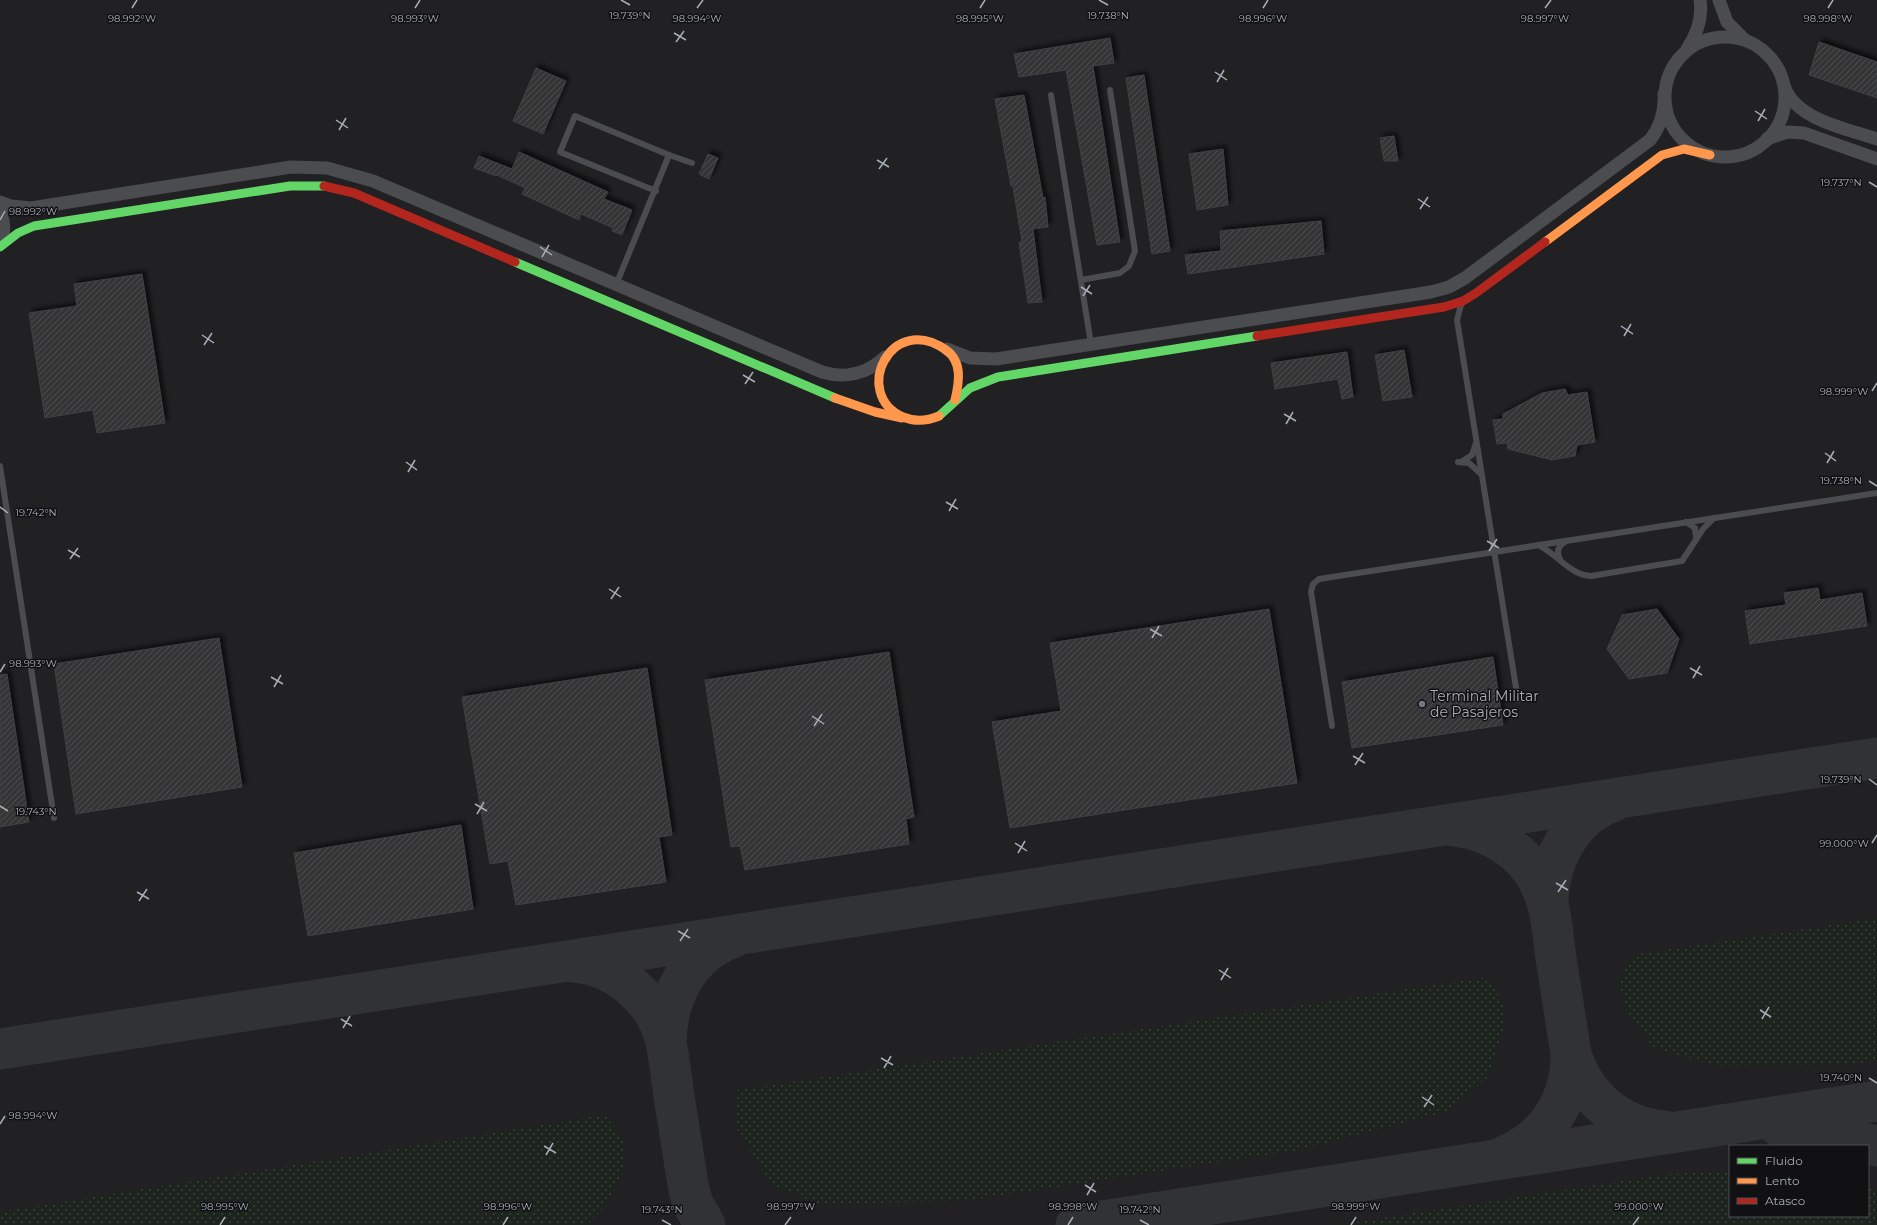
<svg xmlns="http://www.w3.org/2000/svg" width="1877" height="1225" font-family="Montserrat,sans-serif">
<style>
.built{fill:#212123;fill-rule:evenodd}
.grass{fill:url(#grass-dots)}
.lines{fill:none;stroke-linecap:round;stroke-linejoin:round}
.taxiway{stroke:#313233;stroke-width:41}
.building{fill:url(#building-hatch);stroke:#3f4043;filter:url(#shadow)}
.lane{stroke:#4b4c50;stroke-width:6}
.street{stroke:#4b4c50;stroke-width:13}
.fast{stroke:#63d668;stroke-width:9}
.slow{stroke:#ff974d;stroke-width:9}
.jam{stroke:#b3261e;stroke-width:9}
.ticks{fill:none;stroke:#a8adb8;stroke-width:1.5}
.poi-dot{fill:#757880;stroke:#111113;stroke-width:1.5}
.labels{text-anchor:middle;stroke-width:3;stroke-linejoin:round;paint-order:stroke}
.poi-label{font-size:14px;fill:#a8adb8;stroke:#111113;text-anchor:start}
.ticks-label{font-size:10px;text-anchor:middle;fill:#a8adb8;stroke:#111113;stroke-width:3;stroke-linejoin:round;paint-order:stroke}
</style>
<defs>
<pattern id="grass-dots" width="8" height="8" patternUnits="userSpaceOnUse"><rect width="8" height="8" fill="#1d241e"/><path d="M2 2h.1M6 6h.1" fill="none" stroke="#3b413d" stroke-width="1.8" stroke-linecap="round"/></pattern>
<pattern id="building-hatch" width="6" height="6" patternUnits="userSpaceOnUse"><rect width="6" height="6" fill="#353536"/><path d="M-1 1l2-2M0 6l6-6M5 7l2-2" fill="none" stroke="#4f5051"/></pattern>
<filter id="shadow"><feDropShadow dx="3.5" dy="-3.5" stdDeviation="2" flood-color="#0009"/></filter>
</defs>
<rect width="100%" height="100%" fill="#171717"/>
<path class="built" d="M0,0H1877V1225H0ZM1730,1146H1868V1216H1730Z"/>
<g class="grass">
<path d="M1877,918V1060L1849,1065L1717,1066L1654,1048L1627,1011L1618,983L1632,955Z"/>
<path d="M1488,977L1503,1002L1504,1027L1488,1077L1448,1111L1299,1150L964,1201L820,1204L771,1184L736,1127L738,1090Z"/>
<path d="M605,1115L624,1140L623,1171L605,1207L587,1225H0V1212Z"/>
<path d="M1730,1171V1216H1868V1186L1877,1189V1225H1337L1667,1174Z"/>
</g>
<g class="lines">
<g class="taxiway">
<path d="M1454,826C1494,831 1530,854 1544,893C1552,913 1553,937 1556,958C1561,990 1566,1022 1571,1054C1585,1098 1618,1126 1664,1131"/>
<path d="M1548,906C1548,862 1570,816 1614,801"/>
<path d="M573,962C617,965 657,1000 666,1042C670,1062 672,1083 675,1103C680,1132 684,1161 689,1190L693,1204L705,1225"/>
<path d="M666,1042C667,997 688,954 732,938"/>
<path d="M0,1049L1877,758"/>
<path d="M1780,1127L1821,1133L1877,1146"/>
<path d="M1505,1156C1548,1138 1571,1100 1571,1054"/>
<path d="M1076,1225L1877,1101"/>
</g>
</g>
<g class="building">
<path d="M1110,38L1114,63L1093,66L1120,242L1097,245L1066,70L1019,77L1014,54Z"/>
<path d="M1819,42L1877,62V98L1809,75Z"/>
<path d="M536,68L566,81L543,134L513,121Z"/>
<path d="M1144,75L1170,251L1152,254L1126,78Z"/>
<path d="M1024,95L1043,198L1045,197L1048,227L1033,229L1042,302L1028,303L1019,242H1022L1013,186H1011L995,99Z"/>
<path d="M1394,136L1398,161H1384L1380,138Z"/>
<path d="M1223,149L1228,205L1197,210L1189,154Z"/>
<path d="M519,152L608,192L604,199L632,210L622,235L612,231L613,228L581,214L579,220L522,194L525,188L497,175L496,176L474,168L479,156L512,169Z"/>
<path d="M708,154L718,158L709,179L699,174Z"/>
<path d="M1321,221L1324,254L1188,274L1185,255L1221,251L1220,231Z"/>
<path d="M142,274L165,423L97,433L93,410L45,418L29,313L77,306L74,284Z"/>
<path d="M1404,350L1412,397L1383,401L1375,355Z"/>
<path d="M1347,352L1353,397L1342,399L1338,379L1275,389L1271,363Z"/>
<path d="M1565,389L1568,395L1587,392L1595,442L1577,445L1575,456L1552,460L1508,449L1507,443L1497,444L1493,420L1503,419V414L1542,393Z"/>
<path d="M1818,588L1820,600L1862,593L1867,626L1750,644L1745,611L1786,605L1784,593Z"/>
<path d="M1269,609L1297,783L1010,828L992,722L1061,711L1050,643Z"/>
<path d="M1657,609L1679,639L1667,673L1629,679L1607,649L1622,615Z"/>
<path d="M219,638L242,787L76,814L54,664Z"/>
<path d="M889,652L914,817L906,819L909,844L745,870L740,846L731,847L705,680Z"/>
<path d="M1493,657L1503,725L1352,748L1342,682Z"/>
<path d="M647,668L672,835L659,837L666,882L516,905L508,861L490,864L462,697Z"/>
<path d="M7,674L29,822L0,827V675Z"/>
<path d="M461,825L473,909L308,936L294,853Z"/>
</g>
<g class="lines">
<g class="lane">
<path d="M1051,95L1091,344"/>
<path d="M669,155L692,163"/>
<path d="M1081,280L1120,273L1129,266L1135,251L1110,90"/>
<path d="M616,285L669,155L575,116L560,152L656,191"/>
<path d="M1461,305L1457,320L1518,700"/>
<path d="M1458,462L1469,463L1480,473"/>
<path d="M1461,462L1472,455L1476,443"/>
<path d="M0,466L54,818"/>
<path d="M1686,522L1695,528L1696,539"/>
<path d="M1538,545C1556,553 1571,576 1591,576L1682,561L1703,529L1714,518"/>
<path d="M1560,559C1556,552 1558,546 1565,542"/>
<path d="M1332,726L1311,592L1313,584L1319,579L1877,493"/>
</g>
<g class="street">
<path d="M1719,0L1727,22L1744,39"/>
<circle cx="1725" cy="97" r="60"/>
<path d="M1687,49C1697,34 1703,18 1700,0"/>
<path d="M1785,88C1797,120 1848,129 1877,139"/>
<path d="M1767,139L1787,132L1804,133L1877,159"/>
<path d="M0,202L11,206L31,208L291,167L327,168L373,181L822,372C845,379 867,374 885,357"/>
<path d="M0,210C4,221 6,233 0,244"/>
<path d="M947,349L970,358L996,359L1431,292L1449,287L1465,278L1650,140C1661,126 1665,112 1664,94"/>
</g>
<g class="fast">
<path d="M0,247L18,233L34,226L290,186H324"/>
<path d="M515,262L835,398"/>
<path d="M939,416L970,388L998,377L1257,336"/>
</g>
<g class="slow">
<path d="M1545,242L1662,155L1684,149L1710,155"/>
<path d="M835,398L875,412L902,418"/>
<path d="M939,416C927,421 915,422 903,417C851,394 891,311 946,350C963,362 959,383 955,400"/>
</g>
<g class="jam">
<path d="M324,186L354,193L515,262"/>
<path d="M1257,336L1444,307L1463,301L1476,293L1545,242"/>
</g>
</g>
<path class="ticks" d="M621,0L630,5M1099,0L1108,5M132,8L137,0M415,8L420,0M697,8L703,0M980,8L985,0M1263,8L1268,0M1545,8L1551,0M1828,8L1833,0M674,33L686,40M676,42L684,31M1215,72L1227,80M1217,82L1224,70M1755,111L1767,119M336,120L348,128M1758,121L1765,109M339,130L346,118M877,160L889,167M879,169L887,158M1869,182L1877,187M1418,199L1430,207M1420,209L1428,197M0,220L5,211M540,247L552,255M542,257L549,245M1081,287L1092,294M1083,296L1090,285M1621,326L1633,334M202,335L214,343M1624,336L1631,324M204,345L212,333M743,375L755,382M745,384L753,372M1872,391L1877,383M1284,414L1296,421M1286,424L1293,412M1825,453L1836,461M406,462L417,470M1827,463L1834,451M408,472L415,460M1869,481L1877,486M946,502L958,509M0,507L8,513M949,511L956,499M1487,541L1499,548M68,550L80,557M1489,551L1497,539M70,559L78,548M609,589L621,597M611,599L619,587M1150,629L1162,636M1152,638L1159,626M1690,668L1702,675M0,672L5,664M271,677L283,684M1693,678L1700,666M274,687L281,675M812,716L824,724M814,726L822,714M1353,756L1365,763M1355,765L1363,753M1869,779L1877,785M475,804L487,811M0,806L8,811M477,814L484,802M1015,843L1027,851M1872,843L1877,835M1018,853L1025,841M1556,883L1568,890M137,892L149,899M1558,892L1566,880M139,901L147,889M678,931L690,938M680,941L688,929M1219,970L1231,978M1221,980L1228,968M1760,1010L1771,1017M341,1019L352,1026M1762,1019L1769,1007M343,1028L350,1016M881,1058L893,1065M884,1068L891,1056M1869,1078L1877,1083M1422,1097L1434,1105M1424,1107L1432,1095M0,1124L5,1116M544,1146L556,1153M546,1155L553,1143M1085,1185L1096,1192M1087,1195L1094,1183M662,1220L671,1225M1140,1220L1149,1225M220,1225L225,1217M503,1225L508,1217M785,1225L791,1217M1068,1225L1073,1217M1351,1225L1356,1217M1633,1225L1639,1217"/>
<circle class="poi-dot" cx="1422" cy="704" r="4"/>
<g class="labels">
<g class="poi-label">
<text x="1430" y="701">Terminal Militar<tspan x="1430" dy="16">de Pasajeros</tspan></text>
</g>
</g>
<g class="ticks-label">
<text x="630" y="19">19.739°N</text>
<text x="1108" y="19">19.738°N</text>
<text x="132" y="22">98.992°W</text>
<text x="415" y="22">98.993°W</text>
<text x="697" y="22">98.994°W</text>
<text x="980" y="22">98.995°W</text>
<text x="1263" y="22">98.996°W</text>
<text x="1545" y="22">98.997°W</text>
<text x="1828" y="22">98.998°W</text>
<text x="1841" y="186">19.737°N</text>
<text x="33" y="215">98.992°W</text>
<text x="1844" y="395">98.999°W</text>
<text x="1841" y="484">19.738°N</text>
<text x="36" y="516">19.742°N</text>
<text x="33" y="667">98.993°W</text>
<text x="1841" y="783">19.739°N</text>
<text x="36" y="815">19.743°N</text>
<text x="1844" y="847">99.000°W</text>
<text x="1841" y="1081">19.740°N</text>
<text x="33" y="1119">98.994°W</text>
<text x="225" y="1210">98.995°W</text>
<text x="508" y="1210">98.996°W</text>
<text x="791" y="1210">98.997°W</text>
<text x="1073" y="1210">98.998°W</text>
<text x="1356" y="1210">98.999°W</text>
<text x="1639" y="1210">99.000°W</text>
<text x="662" y="1213">19.743°N</text>
<text x="1140" y="1213">19.742°N</text>
</g>
<rect x="1729" y="1145" width="140" height="72" fill="#111113" stroke="#4d4f55"/>
<rect x="1737" y="1158" width="20" height="6" fill="#63d668" stroke="#4d4f55"/>
<text x="1765" y="1165" font-size="12" fill="#a8adb8">Fluido</text>
<rect x="1737" y="1178" width="20" height="6" fill="#ff974d" stroke="#4d4f55"/>
<text x="1765" y="1185" font-size="12" fill="#a8adb8">Lento</text>
<rect x="1737" y="1198" width="20" height="6" fill="#b3261e" stroke="#4d4f55"/>
<text x="1765" y="1205" font-size="12" fill="#a8adb8">Atasco</text>
</svg>
